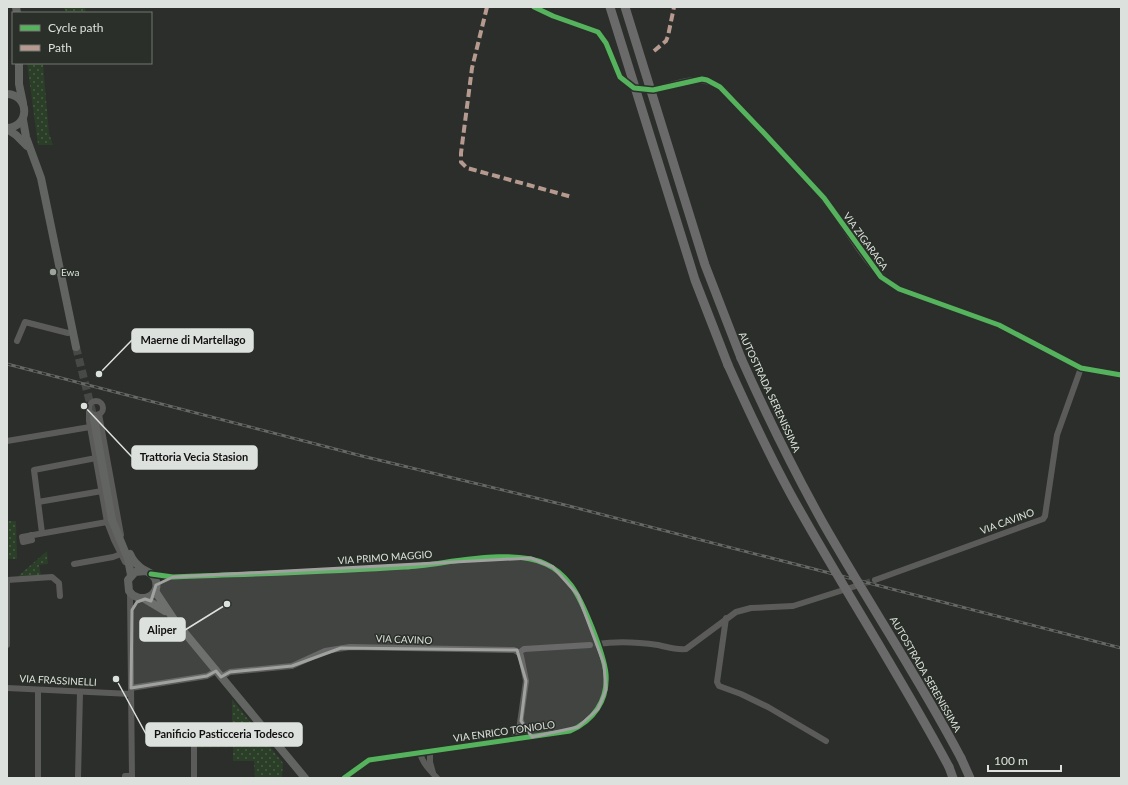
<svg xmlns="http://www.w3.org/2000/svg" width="1128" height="785" font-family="Lato,sans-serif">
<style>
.grass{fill:url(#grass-dots)}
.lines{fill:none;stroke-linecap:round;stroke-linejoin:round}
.minor-tunnel{stroke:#464945;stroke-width:6;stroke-dasharray:6 3;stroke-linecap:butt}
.major-tunnel{stroke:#464945;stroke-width:8;stroke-dasharray:8 4;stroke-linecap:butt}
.minor{stroke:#5b5c5a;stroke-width:6}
.major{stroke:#626462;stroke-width:8}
.highway{stroke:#696a69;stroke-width:9}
.rail-casing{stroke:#666766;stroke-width:3}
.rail{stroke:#2a2f29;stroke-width:1.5;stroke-dasharray:4.5;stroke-linecap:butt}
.highway-bridge{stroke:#696a69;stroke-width:9}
.quiet{stroke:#b69a8f;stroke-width:4;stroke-dasharray:8 4;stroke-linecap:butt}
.cycleway-casing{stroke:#2a2f29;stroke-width:8}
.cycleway{stroke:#56b35d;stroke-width:5}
.marked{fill:#9fa29e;fill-opacity:0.2;stroke:#9fa29e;stroke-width:3;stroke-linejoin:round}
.poi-dot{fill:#9fa29e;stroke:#2a2f29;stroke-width:1.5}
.labels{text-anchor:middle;stroke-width:3;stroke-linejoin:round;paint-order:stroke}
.street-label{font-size:10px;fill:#dde1dd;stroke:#2a2f29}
.poi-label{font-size:10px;fill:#dde1dd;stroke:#2a2f29;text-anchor:start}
.leader{fill:none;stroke:#dde1dd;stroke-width:1.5}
.callout-dot{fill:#dde1dd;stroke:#2a2f29;stroke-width:1.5}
.callout{fill:#dde1dd;stroke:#dde1dd;stroke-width:1.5}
.callout-label{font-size:11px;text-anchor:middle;font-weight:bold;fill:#111}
</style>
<defs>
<pattern id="grass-dots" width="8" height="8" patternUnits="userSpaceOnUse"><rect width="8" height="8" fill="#2b3e27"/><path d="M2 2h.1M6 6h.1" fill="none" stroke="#495a46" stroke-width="1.8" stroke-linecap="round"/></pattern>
</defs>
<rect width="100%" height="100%" fill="#2b2e2a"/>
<g class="grass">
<path d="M63,7H85L86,13H67Z"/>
<path d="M27,63H43L49,133L53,145H38Z"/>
<path d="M7,521H16L17,559H7Z"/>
<path d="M47,551L48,564L39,565L41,575L17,577Z"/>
<path d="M232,699L283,763L282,778H255L254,761H233V747L196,748V741L210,735H232Z"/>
</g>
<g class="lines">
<g class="minor-tunnel">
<path d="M624,81L641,90H653"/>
<path d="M856,586L875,580"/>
</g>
<path class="major-tunnel" d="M76,347L94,419"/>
<g class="minor">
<path d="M534,7L553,16L598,32L606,43L617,72L624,81"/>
<path d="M658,89C684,81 702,72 725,91C756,128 791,160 822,197C848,227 865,270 899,289L999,325L1081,368L1121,375"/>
<path d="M17,341L25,322L68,333"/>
<circle cx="96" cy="408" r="7"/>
<path d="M89,412V421L107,522L114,540L125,562"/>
<path d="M99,414L121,535"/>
<path d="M7,441L90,427"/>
<path d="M38,502L102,491"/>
<path d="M42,533L34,470L96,458"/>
<path d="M31,535L32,540L23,542L22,537L107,522"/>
<path d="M74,564L113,557L121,554"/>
<path d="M152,574L173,577C250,574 328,572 405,567C443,565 511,547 546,564C555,568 564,576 571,585C583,601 604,654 606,674C608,701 593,721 570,731L369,760L344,778"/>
<path d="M7,580L52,577L59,583L60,596"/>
<path d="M875,580L1043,519L1045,516L1057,435L1081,368"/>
<path d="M7,582V645"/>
<path d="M130,593L132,778"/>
<path d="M726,618L717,682L719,686L741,694L768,707L826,741"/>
<path d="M597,644C617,641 638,642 658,645C667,647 676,650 686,649L736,612L751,608L793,606L856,586"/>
<path d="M519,653L524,649L590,645"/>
<path d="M221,677L230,672L292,666L325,651L350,647L514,650L519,653"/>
<path d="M7,688L131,694"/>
<path d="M131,688L207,676L216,671"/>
<path d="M521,721L524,729L532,737"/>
<path d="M513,739L519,730L526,681L521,656L519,653"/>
<path d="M430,752V762L433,773"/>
<path d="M420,753C423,764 430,770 437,778"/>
<path d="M38,778V690"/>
<path d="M78,778L80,692"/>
<path d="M125,778V776H132"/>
<path d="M194,778V742"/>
</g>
<g class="major">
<path d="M16,7L17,13"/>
<path d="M19,63V84L23,103"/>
<path d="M7,94C30,95 30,127 7,128"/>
<path d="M23,120L26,137L41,178L76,347"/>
<path d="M7,129L16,135L27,146"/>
<path d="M94,419L112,520L128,559L131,575"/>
<path d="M130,554C132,559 135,563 140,567C145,572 154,572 156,581C160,598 138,604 129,591L128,580L135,572L146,571"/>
<path d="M155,591L175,621L305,778"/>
<path d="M145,599L165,611"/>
</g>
<g class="highway">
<path d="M610,7L695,280L728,365"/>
<path d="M625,7L705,265L741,358"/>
<path d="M961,758L970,778"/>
<path d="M949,767L953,778"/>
</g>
<defs>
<path id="rail" d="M7,364L362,456L565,505L1121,648"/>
</defs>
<use href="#rail" class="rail-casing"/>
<use href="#rail" class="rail"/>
<g class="highway-bridge">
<path d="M741,358C766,414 793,469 823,523C868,602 919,678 961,758"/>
<path d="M728,365C750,414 772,462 799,509C848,596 902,679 949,767"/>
</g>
<g class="quiet">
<path d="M487,7L472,68L461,153V162L467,168L572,197"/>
<path d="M654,51L666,41L668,36L674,7"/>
</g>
<defs>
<g id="cycleway">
<path d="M534,7L553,16L598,32L606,43L620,77L634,88L653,90L702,79L707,80L720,87L764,133L824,198L881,277L899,289L999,325L1081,368L1121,375"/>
<path d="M151,574L173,577C250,574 328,572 405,567C443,565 511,547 546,564C555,568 564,576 571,585C583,601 604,654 606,674C608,701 593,721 570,731L369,760L344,778"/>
</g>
</defs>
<use href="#cycleway" class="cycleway-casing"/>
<use href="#cycleway" class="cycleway"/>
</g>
<path class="marked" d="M531,558L553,567L578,595L604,664L606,690L598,709L578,727L532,737L521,721L526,681L517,650L341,648L292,666L230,672L221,677L216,671L207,676L131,688L132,610L137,602L145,599L151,601L156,585L173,577Z"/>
<circle class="poi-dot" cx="53" cy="272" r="4"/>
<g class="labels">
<g class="street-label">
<text transform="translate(866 241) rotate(54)" y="4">VIA ZIGARAGA</text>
<text transform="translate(770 392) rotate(65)" y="4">AUTOSTRADA SERENISSIMA</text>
<text transform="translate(1007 521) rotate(-20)" y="4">VIA CAVINO</text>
<text transform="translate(385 557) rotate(-4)" y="4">VIA PRIMO MAGGIO</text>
<text transform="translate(404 639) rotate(2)" y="4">VIA CAVINO</text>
<text transform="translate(926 674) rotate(60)" y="4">AUTOSTRADA SERENISSIMA</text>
<text transform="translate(58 680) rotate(3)" y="4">VIA FRASSINELLI</text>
<text transform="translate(504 731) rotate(-8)" y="4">VIA ENRICO TONIOLO</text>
</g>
<g class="poi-label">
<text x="61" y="276">Ewa</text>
</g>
</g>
<path class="leader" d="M99 374L132 340M84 406L132 457M227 604L185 630M116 679L146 734"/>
<g class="callout-dot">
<circle cx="99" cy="374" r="4"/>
<circle cx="84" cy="406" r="4"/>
<circle cx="227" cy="604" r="4"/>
<circle cx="116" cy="679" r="4"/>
</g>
<g class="callout">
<rect x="132" y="329" width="121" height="23" rx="4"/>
<rect x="132" y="446" width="125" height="23" rx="4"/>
<rect x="140" y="618" width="45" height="23" rx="4"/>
<rect x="146" y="723" width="156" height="23" rx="4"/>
</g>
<g class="callout-label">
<text x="193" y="344">Maerne di Martellago</text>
<text x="194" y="461">Trattoria Vecia Stasion</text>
<text x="162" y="634">Aliper</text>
<text x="224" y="738">Panificio Pasticceria Todesco</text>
</g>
<rect width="1128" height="785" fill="none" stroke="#dde1dd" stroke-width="16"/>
<rect x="12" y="12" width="140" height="52" fill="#2a2f29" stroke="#727671"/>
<rect x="20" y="25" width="20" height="6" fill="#56b35d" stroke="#727671"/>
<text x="48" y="32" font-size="12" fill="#dde1dd">Cycle path</text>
<rect x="20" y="45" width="20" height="6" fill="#b69a8f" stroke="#727671"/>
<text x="48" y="52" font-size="12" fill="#dde1dd">Path</text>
<path d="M988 765v6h73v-6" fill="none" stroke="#dde1dd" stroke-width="2"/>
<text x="994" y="765" font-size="12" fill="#dde1dd" stroke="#2a2f29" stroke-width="3" paint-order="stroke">100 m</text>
</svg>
